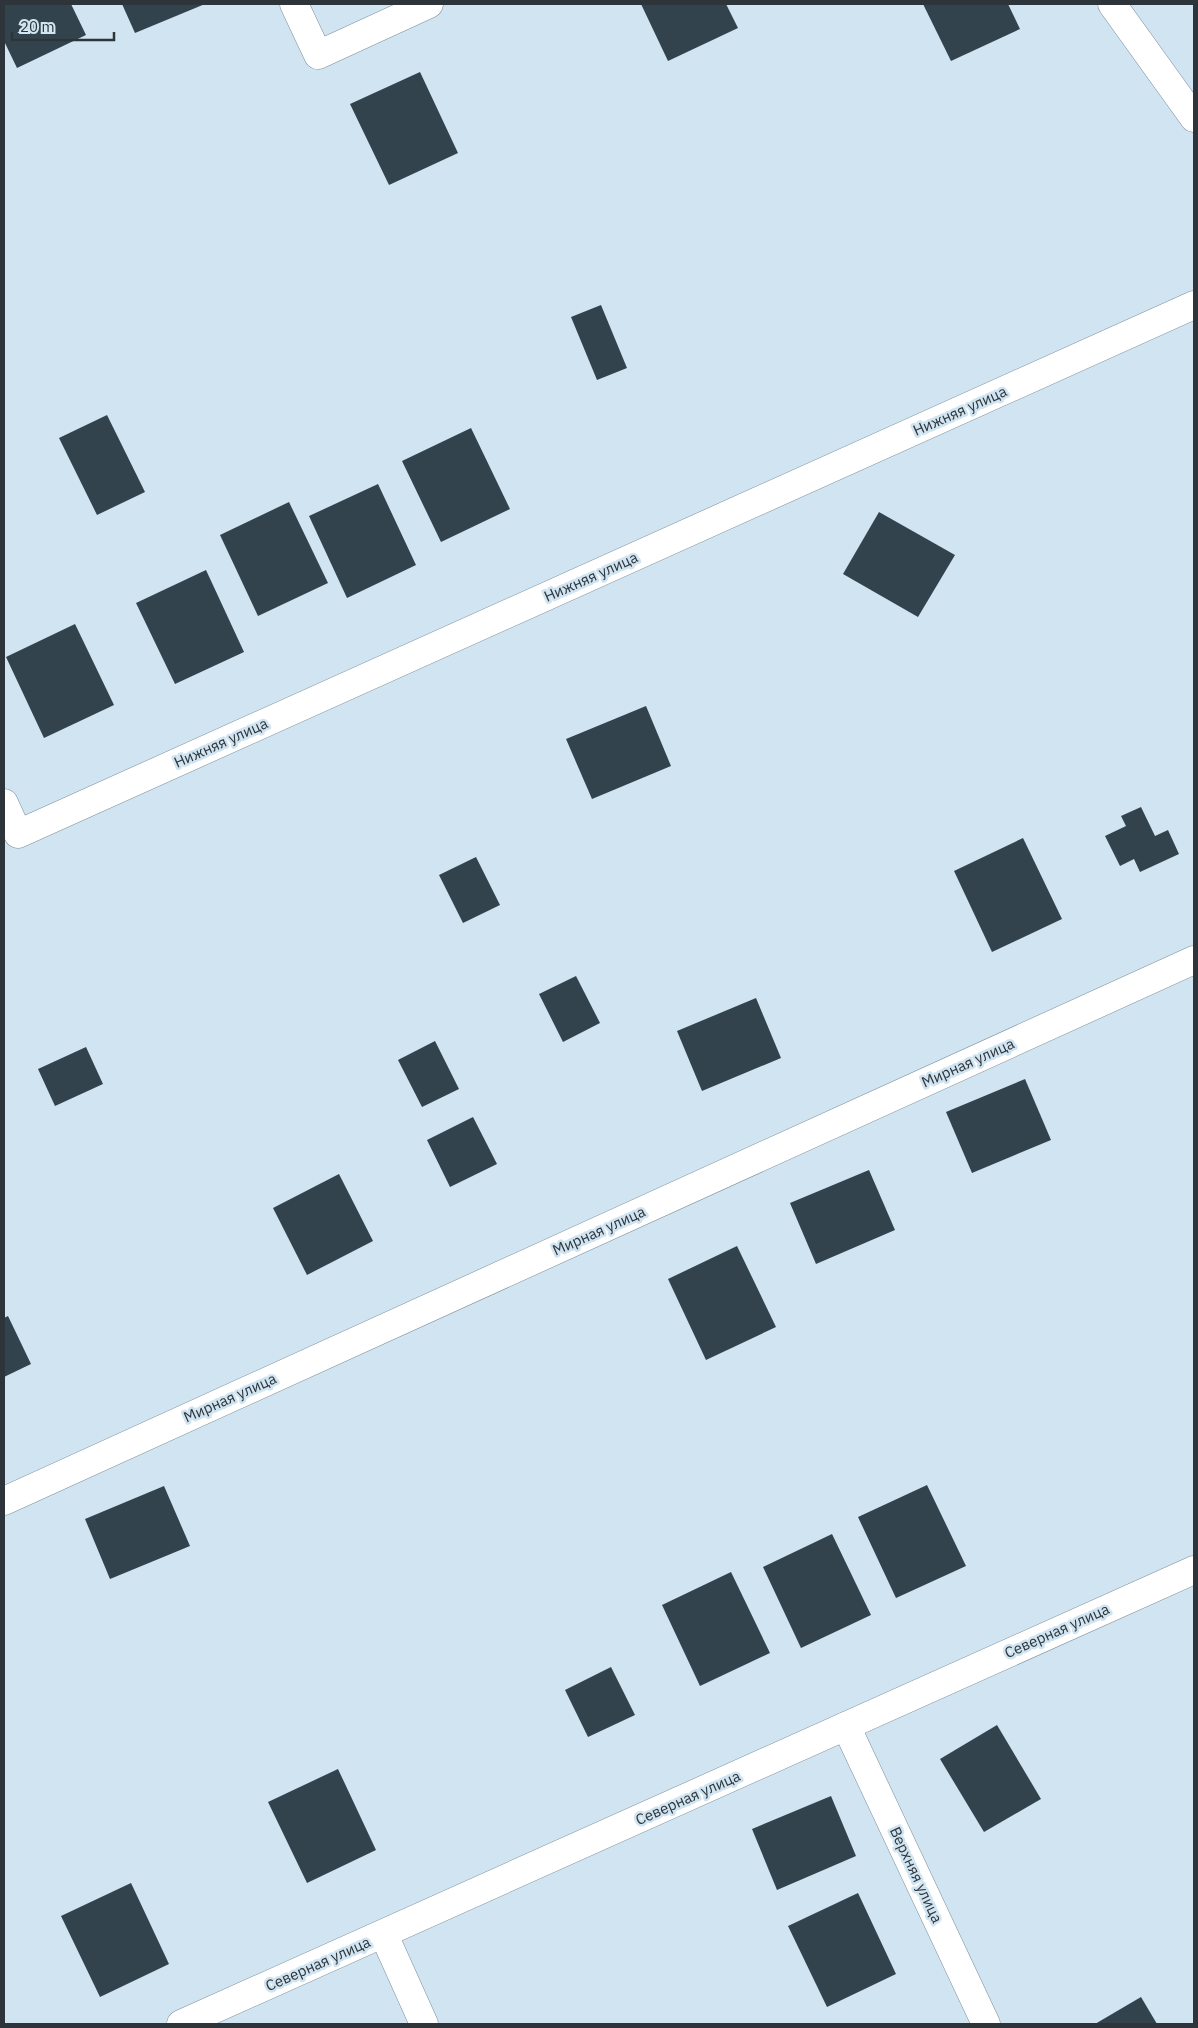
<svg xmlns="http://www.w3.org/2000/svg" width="1198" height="2028" font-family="'IBM Plex Sans',sans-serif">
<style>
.building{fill:#33434d}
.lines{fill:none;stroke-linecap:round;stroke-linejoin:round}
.minor-casing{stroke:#7d8f9b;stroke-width:29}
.minor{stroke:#fff;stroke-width:28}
.labels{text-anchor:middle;stroke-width:5;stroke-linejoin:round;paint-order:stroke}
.street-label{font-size:15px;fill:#2d353a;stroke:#d0e4f1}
</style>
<rect width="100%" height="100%" fill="#d0e4f1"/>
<g class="building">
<path d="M4,4H71L86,35L17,68L4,41Z"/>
<path d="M122,4H205L135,33Z"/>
<path d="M641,4H726L738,28L668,61Z"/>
<path d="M923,4H1008L1020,29L951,61Z"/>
<path d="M420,72L458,153L389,185L350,104Z"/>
<path d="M601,305L627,368L597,380L571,317Z"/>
<path d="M107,415L145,492L97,515L59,438Z"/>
<path d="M471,428L510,509L441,542L402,461Z"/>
<path d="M378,484L416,565L347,598L309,516Z"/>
<path d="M289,502L328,583L258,616L220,535Z"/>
<path d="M879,512L955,555L918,617L843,574Z"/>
<path d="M206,570L244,652L175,684L136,603Z"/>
<path d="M75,624L114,705L44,738L6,657Z"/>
<path d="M646,706L671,766L592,799L566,739Z"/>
<path d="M1141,807L1155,836L1168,830L1179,854L1140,872L1134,859L1120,866L1105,836L1126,826L1121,816Z"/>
<path d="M1023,838L1062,919L992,952L954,871Z"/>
<path d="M476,857L500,905L463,923L439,875Z"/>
<path d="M576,976L600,1023L563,1042L539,994Z"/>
<path d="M756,998L781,1058L702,1091L677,1031Z"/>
<path d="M435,1041L459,1089L422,1107L398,1060Z"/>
<path d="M86,1047L103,1084L55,1106L38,1069Z"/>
<path d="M1025,1079L1051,1140L972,1173L946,1112Z"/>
<path d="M473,1117L497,1164L450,1187L427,1140Z"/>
<path d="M869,1170L895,1230L816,1264L790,1203Z"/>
<path d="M339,1174L373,1241L307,1275L273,1208Z"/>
<path d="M737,1246L776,1327L706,1360L668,1279Z"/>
<path d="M8,1316L31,1364L4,1377V1318Z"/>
<path d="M927,1485L966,1566L896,1598L858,1517Z"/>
<path d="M164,1486L190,1546L110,1579L85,1519Z"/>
<path d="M832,1534L871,1615L801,1648L763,1567Z"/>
<path d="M731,1572L770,1653L700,1686L662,1605Z"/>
<path d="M611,1667L635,1715L588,1737L565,1690Z"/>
<path d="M997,1725L1041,1799L984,1832L940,1759Z"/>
<path d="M338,1769L376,1850L307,1883L268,1802Z"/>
<path d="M831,1796L856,1856L777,1890L752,1829Z"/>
<path d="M131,1883L169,1964L100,1997L61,1916Z"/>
<path d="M858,1893L896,1974L827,2007L788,1926Z"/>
<path d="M1141,1997L1157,2024H1095Z"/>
</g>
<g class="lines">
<defs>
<g id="minor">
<path d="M294,4L318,55L429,4"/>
<path d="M1112,4L1194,118"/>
<path d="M4,803L18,834L1194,305"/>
<path d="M4,1501L1194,960"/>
<path d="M846,1726L986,2024"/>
<path d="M384,1935L424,2024"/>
<path d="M181,2024L1194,1570"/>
</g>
</defs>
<use href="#minor" class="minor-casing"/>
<use href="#minor" class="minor"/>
</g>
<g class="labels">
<g class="street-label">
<text transform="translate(960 411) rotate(-24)" y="5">Нижняя улица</text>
<text transform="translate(591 577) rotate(-24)" y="5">Нижняя улица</text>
<text transform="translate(221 743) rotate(-24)" y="5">Нижняя улица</text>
<text transform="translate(968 1063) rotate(-24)" y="5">Мирная улица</text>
<text transform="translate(599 1231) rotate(-24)" y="5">Мирная улица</text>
<text transform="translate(230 1398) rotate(-24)" y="5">Мирная улица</text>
<text transform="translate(1057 1631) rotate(-24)" y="5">Северная улица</text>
<text transform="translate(688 1798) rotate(-24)" y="5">Северная улица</text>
<text transform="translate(916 1875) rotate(65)" y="5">Верхняя улица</text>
<text transform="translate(318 1964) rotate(-24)" y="5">Северная улица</text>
</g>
</g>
<rect width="1198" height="2028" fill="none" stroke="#2d353a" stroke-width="10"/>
<path d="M12 32v8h102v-8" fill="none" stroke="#2d353a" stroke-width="2.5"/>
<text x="20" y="32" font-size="15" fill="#2d353a" stroke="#d0e4f1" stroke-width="4" paint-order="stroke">20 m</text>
</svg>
